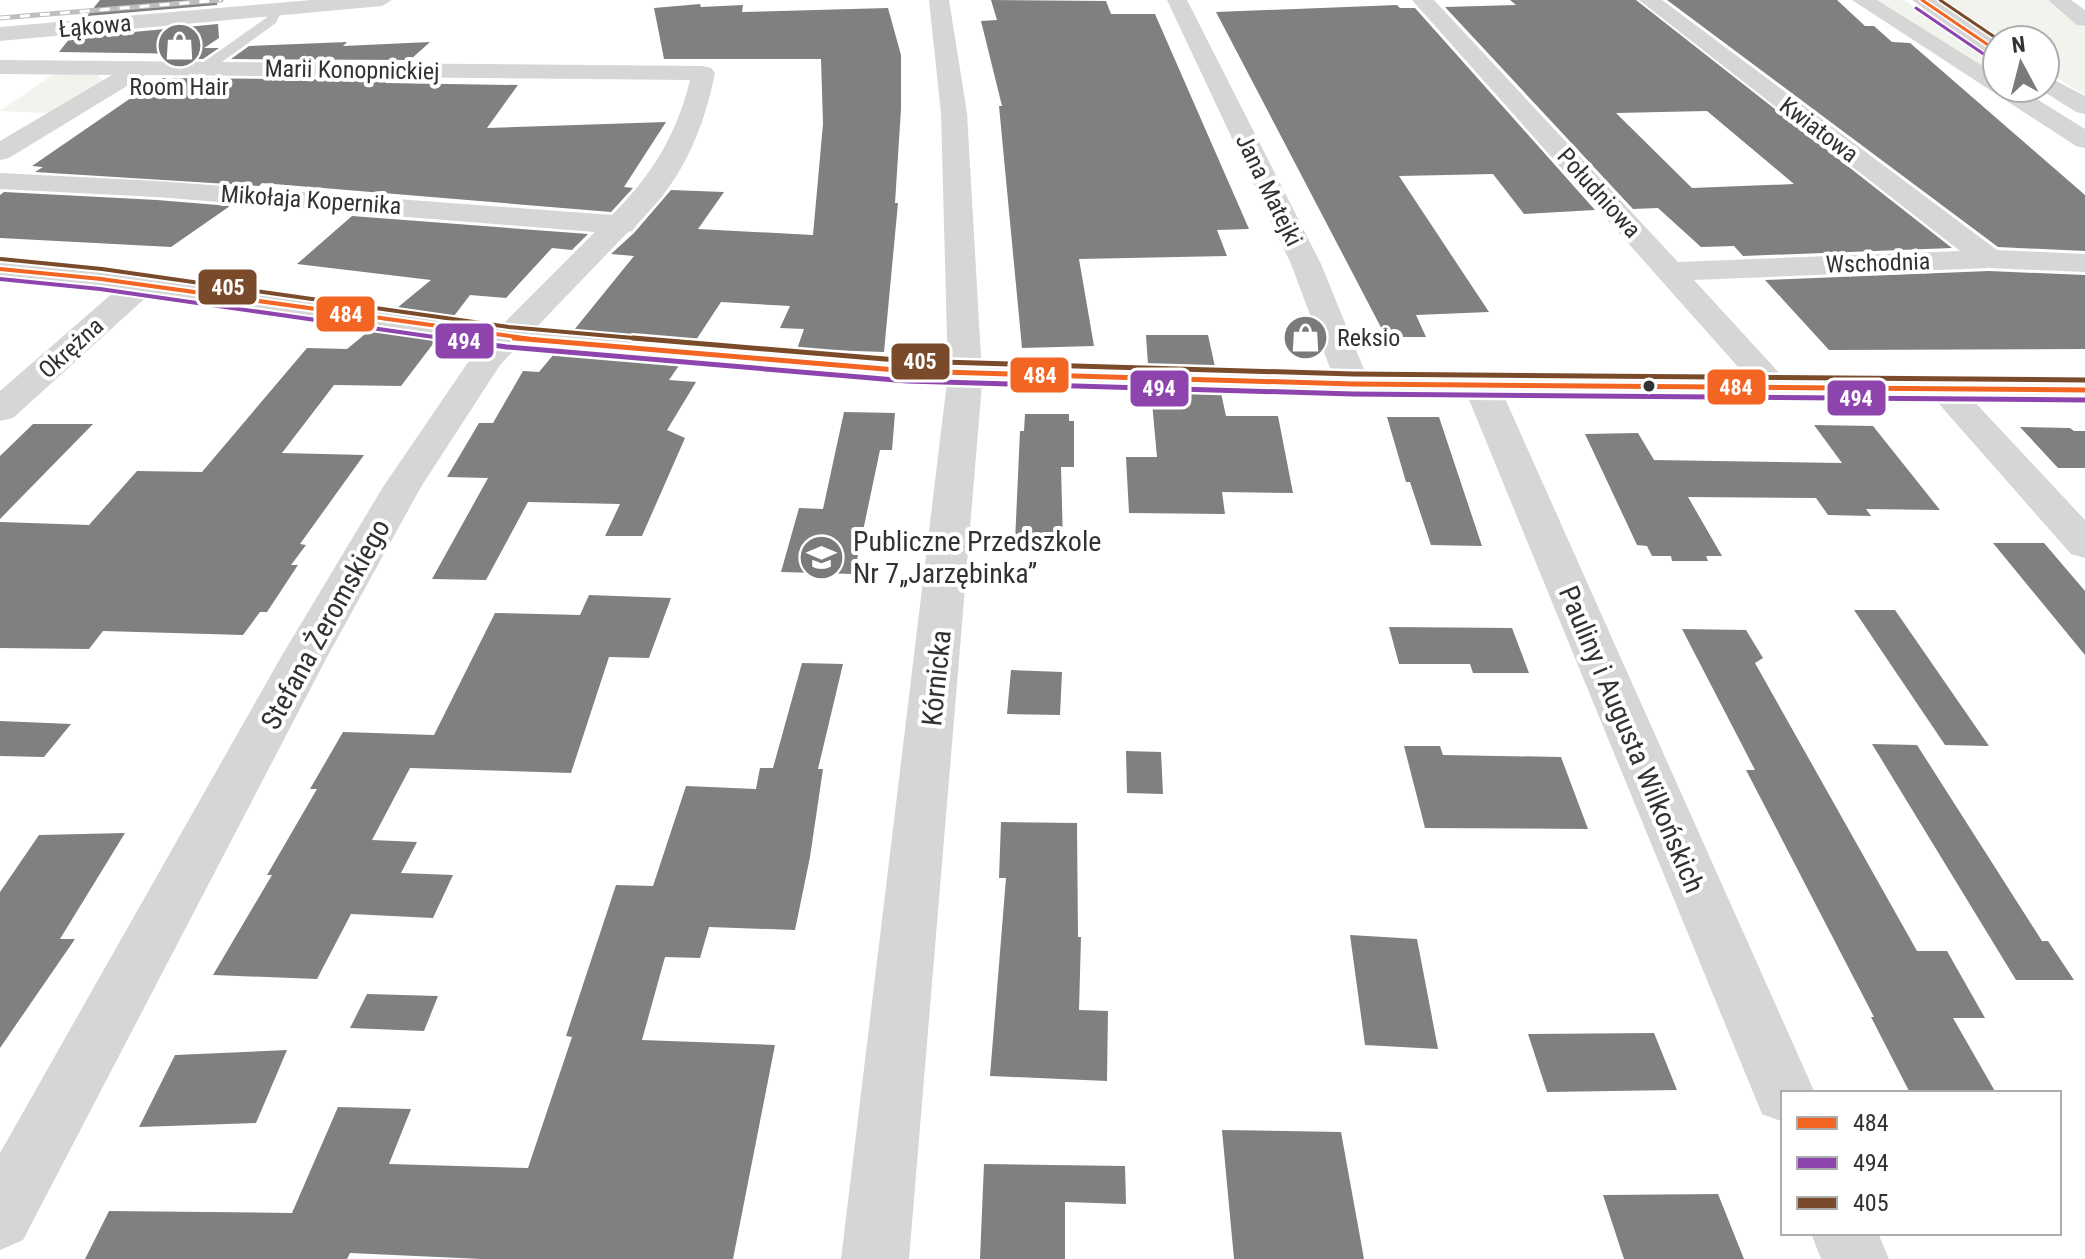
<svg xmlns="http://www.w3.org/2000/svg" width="2085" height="1259" font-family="'Roboto Condensed',sans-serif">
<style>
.green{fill:#f1f4ed}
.building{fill:#808080;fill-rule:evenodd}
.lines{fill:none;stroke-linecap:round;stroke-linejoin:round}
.service{fill:#d6d6d6;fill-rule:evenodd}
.minor{fill:#d6d6d6;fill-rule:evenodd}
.tertiary{fill:#d6d6d6;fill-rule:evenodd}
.rail-casing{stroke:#bebebe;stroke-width:5}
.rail{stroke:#fff;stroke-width:3;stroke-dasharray:10;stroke-linecap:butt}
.bus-1-far2-casing{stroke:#fff;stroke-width:6}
.bus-1-far1-casing{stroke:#fff;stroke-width:8}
.bus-1-casing{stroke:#fff;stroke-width:10}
.bus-2-far2-casing{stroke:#fff;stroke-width:6}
.bus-2-far1-casing{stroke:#fff;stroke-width:8}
.bus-2-casing{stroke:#fff;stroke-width:10}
.bus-3-far2-casing{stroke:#fff;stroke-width:6}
.bus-3-far1-casing{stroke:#fff;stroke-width:8}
.bus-3-casing{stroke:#fff;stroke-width:10}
.bus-1-far2{stroke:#f26522;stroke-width:3}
.bus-1-far1{stroke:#f26522;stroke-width:4}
.bus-1{stroke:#f26522;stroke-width:5}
.bus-2-far2{stroke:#8e44ad;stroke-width:3}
.bus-2-far1{stroke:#8e44ad;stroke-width:4}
.bus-2{stroke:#8e44ad;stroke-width:5}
.bus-3-far2{stroke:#7a4b2a;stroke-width:3}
.bus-3-far1{stroke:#7a4b2a;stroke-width:4}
.bus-3{stroke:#7a4b2a;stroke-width:5}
.bus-dot{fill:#323232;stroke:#fff;stroke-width:3}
.labels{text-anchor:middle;stroke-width:8;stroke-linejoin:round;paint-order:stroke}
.far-street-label{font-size:24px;fill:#323232;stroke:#fff}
.far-poi-label{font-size:24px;fill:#323232;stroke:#fff}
.poi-label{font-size:28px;fill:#323232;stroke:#fff;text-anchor:start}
.street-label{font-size:28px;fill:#323232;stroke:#fff}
.line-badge{stroke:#fff;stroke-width:3}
.badge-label{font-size:22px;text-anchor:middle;font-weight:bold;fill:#fff}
</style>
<rect width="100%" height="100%" fill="#fff"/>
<g class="green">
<path d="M1866,0H1904L1997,64V80Z"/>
<path d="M1939,0H2047L2085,28V95L2045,71V40H1997Z"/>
<path d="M54,74H97L103,81L49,113L0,111Z"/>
</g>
<g class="building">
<path d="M100,0H217V5L87,16Z"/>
<path d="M991,0L1106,1L1111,14H1155L1249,229L1217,230L1227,256L1079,259L1094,346L1022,348L999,106H1002L981,21L997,20Z"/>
<path d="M1510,0H1636L1952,248L1743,256L1734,246L1701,247L1658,208L1633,209L1445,7L1516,5ZM1707,111L1794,184L1692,188L1616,113Z"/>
<path d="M1667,0H1837L1865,26H1874L1892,42L1910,43L2085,195V251L1998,247Z"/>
<path d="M700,4L701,7L743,5L742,12L888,8L901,55V109L895,203H898L884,352L797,349L804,329L780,328L790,306L721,302L696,340L574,330L634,256L611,254L634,233L671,190L724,192L698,229L813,235L823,124L821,59H664L654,8Z"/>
<path d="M1397,5L1400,8H1415L1595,210L1524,214L1493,174L1399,176L1489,312L1416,315L1426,337H1386L1216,12Z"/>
<path d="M218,24L219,38L204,48H219L203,59H188L195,54L59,52L70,38Z"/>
<path d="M347,42L343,46L430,42L410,60L231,59L249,46Z"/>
<path d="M160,78L388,80L385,83L518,85L487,128L666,122L624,187L633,188L611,212L262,183L259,186L35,172L43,167L32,166Z"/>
<path d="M4,192L157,200L230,206L171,247L0,238V195Z"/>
<path d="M352,216L588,234L572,250L552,248L506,298L470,295L454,316L397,308L431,280L297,264Z"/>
<path d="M1989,271L2085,275V349L1829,350L1765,280Z"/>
<path d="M370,330L436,340L401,386L334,385L282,453L364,455L300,544L306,545L291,565H298L267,612H260L243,635L103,631L89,649L0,648V522L89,525L137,471L202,472L307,348L347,349Z"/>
<path d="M1146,335H1208L1215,367L1148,365Z"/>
<path d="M554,354L680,364L669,380L696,382L667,430L685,438L642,536H605L620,504L528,502L486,580L432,579L488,478L447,477L479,423H493L523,371L539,372Z"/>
<path d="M1151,392L1221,393L1226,416H1278L1293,493L1222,492L1225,514L1129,513L1126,457H1157Z"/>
<path d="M844,412L895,413L892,450H880L854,574L781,572L799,508L823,509Z"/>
<path d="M1025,414H1069V421H1074V467H1061L1063,542H1015L1020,431H1024Z"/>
<path d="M1387,417H1439L1482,546L1431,545L1410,482H1406Z"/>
<path d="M33,424H93L0,519V456Z"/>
<path d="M1814,425L1873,426L1940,510L1866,509L1871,516L1828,515L1816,498L1688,497L1722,556H1706L1708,561H1672L1671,556H1652L1647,546L1637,545L1585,434L1638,433L1654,460L1842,463Z"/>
<path d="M2020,427L2070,428L2074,431H2085V468H2058Z"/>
<path d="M1993,543H2044L2085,591V655Z"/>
<path d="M589,595L671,598L649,658L609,657L571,773L410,768L372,840L417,842L401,873L453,875L433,918L351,914L317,979L213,975L272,875H267L317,789H310L343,732L434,735L495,613L580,615Z"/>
<path d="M1854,610H1895L1989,746L1945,745Z"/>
<path d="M1389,627L1512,628L1529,673H1473L1470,664H1399Z"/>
<path d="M1682,629L1746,630L1763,658L1755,663L1917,951H1947L1985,1018H1953L1996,1093H1910L1871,1017H1874L1746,770H1755Z"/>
<path d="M802,663L843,664L818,769H823L810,857L795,930L709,927L700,958L665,957L642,1040L775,1045L733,1259H481L350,1253L347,1259H85L109,1211L292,1213L338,1107L411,1109L389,1164L528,1168L572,1037L566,1036L616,885L653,886L686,786L756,789L760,768H773Z"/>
<path d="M1011,670L1062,672L1060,715L1007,714Z"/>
<path d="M0,721L71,724L44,757L0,756Z"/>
<path d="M1872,744L1917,745L2042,941H2048L2074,980H2016Z"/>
<path d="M1404,746H1440L1443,755L1561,757L1588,829L1425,828Z"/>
<path d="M1126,751L1161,752L1163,794L1127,793Z"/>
<path d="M1001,822L1077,823L1078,937H1081L1079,1010L1108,1011L1107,1081L990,1076L1006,878H999Z"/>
<path d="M125,833L60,939H75L0,1048V892L39,835Z"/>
<path d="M1350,935L1417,939L1438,1049L1365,1045Z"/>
<path d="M367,994L438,996L424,1031L350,1028Z"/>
<path d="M1654,1033L1677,1090L1547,1092L1528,1034Z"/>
<path d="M287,1050L256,1123L139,1127L175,1055Z"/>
<path d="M1222,1130L1341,1132L1364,1259H1234Z"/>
<path d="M984,1164L1125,1166L1126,1204L1065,1202V1259H980Z"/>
<path d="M1718,1194L1744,1259H1624L1603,1195Z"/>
</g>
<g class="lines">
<path class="service" d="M276,6L282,10L276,23L208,72H198V66L266,18L272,7Z"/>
<g class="minor">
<path d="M311,0H392L382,6L0,41V27Z"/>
<path d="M929,0H949L967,113L982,374L977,381L965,384L953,381L948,374L941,113Z"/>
<path d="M1167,0H1187L1321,264L1370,384L1365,391L1353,394L1341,391L1336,384L1291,264Z"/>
<path d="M1412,0H1434L1678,262L1960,251L1639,0H1662L1997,250L2085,254V272L1989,268L1694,280L1793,388L1787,395L1775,399L1763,395Z"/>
<path d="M1852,0H1877L1997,75V88H2019L2085,129V148L2076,146Z"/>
<path d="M2048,0H2071L2085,10V26L2077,25Z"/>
<path d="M0,60L703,66L711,68L715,73C706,118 690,162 660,199C651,210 640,220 632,231L628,232L500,365L421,487L327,657L23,1240L0,1250V1153L281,657L383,487L475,352L595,232L157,197L0,189V173L157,181L612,215C651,176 677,135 690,80L145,75L9,158L0,160V141L112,75L0,74Z"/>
<path d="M141,276L152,278L157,285L152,292L13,418L0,421V391L130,278Z"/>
<path d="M1481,374L1493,378L1499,385L1815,1093H1783V1122L1762,1114L1463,385L1469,378Z"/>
<path d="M1944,378L1956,382L2085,520V558L2071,554L1932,396L1926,389L1932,382Z"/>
<path d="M1811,1233H1878L1889,1259H1821Z"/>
</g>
<g class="tertiary">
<path d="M1912,0H1936L1997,41V58L1989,56Z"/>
<path d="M2045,75L2085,96V114L2076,112L2038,88H2045Z"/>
<path d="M0,260L101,270L508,327L908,361L1353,374L2085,379V401L1353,394L982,384L909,1259H841L947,382L508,347L101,288L0,278Z"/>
</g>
<defs>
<path id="rail" d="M0,18L221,0"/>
</defs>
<use href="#rail" class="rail-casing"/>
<use href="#rail" class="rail"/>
<defs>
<path id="bus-1-far2" d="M1922,0L1997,51"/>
<path id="bus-1-far1" d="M0,269L101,279L538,340"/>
<path id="bus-1" d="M514,338L908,371L1353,384L2085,390"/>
<path id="bus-2-far2" d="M1916,8L1991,59"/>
<path id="bus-2-far1" d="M0,279L100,289L455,340"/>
<path id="bus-2" d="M441,338L507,347L907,381L1353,394L2085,400"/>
<path id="bus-3-far2" d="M1940,0L1999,40"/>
<path id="bus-3-far1" d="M1,259L102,269L509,327L656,340"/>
<path id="bus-3" d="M633,338L909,361L1353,374L2085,380"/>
</defs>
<use href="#bus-1-far2" class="bus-1-far2-casing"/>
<use href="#bus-1-far1" class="bus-1-far1-casing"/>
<use href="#bus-1" class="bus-1-casing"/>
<use href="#bus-2-far2" class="bus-2-far2-casing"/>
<use href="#bus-2-far1" class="bus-2-far1-casing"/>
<use href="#bus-2" class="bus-2-casing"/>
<use href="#bus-3-far2" class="bus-3-far2-casing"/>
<use href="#bus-3-far1" class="bus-3-far1-casing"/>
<use href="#bus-3" class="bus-3-casing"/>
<use href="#bus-1-far2" class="bus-1-far2"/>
<use href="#bus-1-far1" class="bus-1-far1"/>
<use href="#bus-1" class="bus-1"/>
<use href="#bus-2-far2" class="bus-2-far2"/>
<use href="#bus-2-far1" class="bus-2-far1"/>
<use href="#bus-2" class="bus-2"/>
<use href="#bus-3-far2" class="bus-3-far2"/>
<use href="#bus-3-far1" class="bus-3-far1"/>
<use href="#bus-3" class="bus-3"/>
</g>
<defs>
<symbol id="shop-disc" viewBox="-11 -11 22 22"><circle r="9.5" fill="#7a7a7a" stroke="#fff"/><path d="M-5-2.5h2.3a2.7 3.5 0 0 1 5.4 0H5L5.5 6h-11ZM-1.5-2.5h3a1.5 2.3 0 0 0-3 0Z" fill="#fff"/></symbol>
<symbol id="school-disc" viewBox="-11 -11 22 22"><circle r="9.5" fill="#7a7a7a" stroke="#fff"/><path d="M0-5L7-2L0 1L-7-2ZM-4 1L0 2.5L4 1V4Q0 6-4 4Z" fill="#fff"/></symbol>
</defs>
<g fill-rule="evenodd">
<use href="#shop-disc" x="154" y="20" width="51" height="51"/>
<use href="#shop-disc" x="1280" y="312" width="51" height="51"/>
<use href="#school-disc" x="796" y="532" width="51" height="51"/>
</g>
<circle class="bus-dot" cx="1649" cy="386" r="7"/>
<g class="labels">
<g class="far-street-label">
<text transform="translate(95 26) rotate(-5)" y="8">Łąkowa</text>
<text transform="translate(352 70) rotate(1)" y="8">Marii Konopnickiej</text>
<text transform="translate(1819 130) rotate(37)" y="8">Kwiatowa</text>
<text transform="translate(1269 190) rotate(64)" y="8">Jana Matejki</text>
<text transform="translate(1599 193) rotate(48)" y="8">Południowa</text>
<text transform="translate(311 200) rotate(4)" y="8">Mikołaja Kopernika</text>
<text transform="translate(1878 263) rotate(-2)" y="8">Wschodnia</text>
<text transform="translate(71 348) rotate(-42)" y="8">Okrężna</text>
</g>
<g class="far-poi-label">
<text x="179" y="95">Room Hair</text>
<text x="1337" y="346" text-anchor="start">Reksio</text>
</g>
<g class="poi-label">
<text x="853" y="551">Publiczne Przedszkole<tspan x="853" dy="32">Nr 7„Jarzębinka”</tspan></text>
</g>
<g class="street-label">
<text transform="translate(325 624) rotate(-61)" y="10">Stefana Żeromskiego</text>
<text transform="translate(936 678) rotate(-84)" y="10">Kórnicka</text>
<text transform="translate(1632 739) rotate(67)" y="10">Pauliny i Augusta Wilkońskich</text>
</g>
</g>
<g class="line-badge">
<rect x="197" y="268" width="61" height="38" rx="8" fill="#7a4b2a"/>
<rect x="315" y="295" width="61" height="38" rx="8" fill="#f26522"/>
<rect x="434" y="322" width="61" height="38" rx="8" fill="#8e44ad"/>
<rect x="890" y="342" width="61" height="39" rx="8" fill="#7a4b2a"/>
<rect x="1009" y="356" width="61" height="38" rx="8" fill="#f26522"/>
<rect x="1706" y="368" width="61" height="38" rx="8" fill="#f26522"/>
<rect x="1129" y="369" width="61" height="39" rx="8" fill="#8e44ad"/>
<rect x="1826" y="379" width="61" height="38" rx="8" fill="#8e44ad"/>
</g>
<g class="badge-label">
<text x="228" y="295">405</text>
<text x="346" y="322">484</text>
<text x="464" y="349">494</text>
<text x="920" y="369">405</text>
<text x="1040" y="383">484</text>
<text x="1736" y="395">484</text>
<text x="1159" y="396">494</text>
<text x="1856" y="406">494</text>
</g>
<rect x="1781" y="1091" width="280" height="144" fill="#ffffff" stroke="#adadad" stroke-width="2"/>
<rect x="1797" y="1117" width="40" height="12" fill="#f26522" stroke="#adadad" stroke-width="2"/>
<text x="1853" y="1131" font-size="24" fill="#323232">484</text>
<rect x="1797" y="1157" width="40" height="12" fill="#8e44ad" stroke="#adadad" stroke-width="2"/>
<text x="1853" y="1171" font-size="24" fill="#323232">494</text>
<rect x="1797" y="1197" width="40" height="12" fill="#7a4b2a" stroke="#adadad" stroke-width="2"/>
<text x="1853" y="1211" font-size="24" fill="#323232">405</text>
<g transform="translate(2021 64) rotate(353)"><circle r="38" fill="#ffffff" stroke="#adadad" stroke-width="2"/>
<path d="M0-6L14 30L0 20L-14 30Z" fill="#7a7a7a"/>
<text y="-12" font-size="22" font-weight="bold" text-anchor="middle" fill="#323232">N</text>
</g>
</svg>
